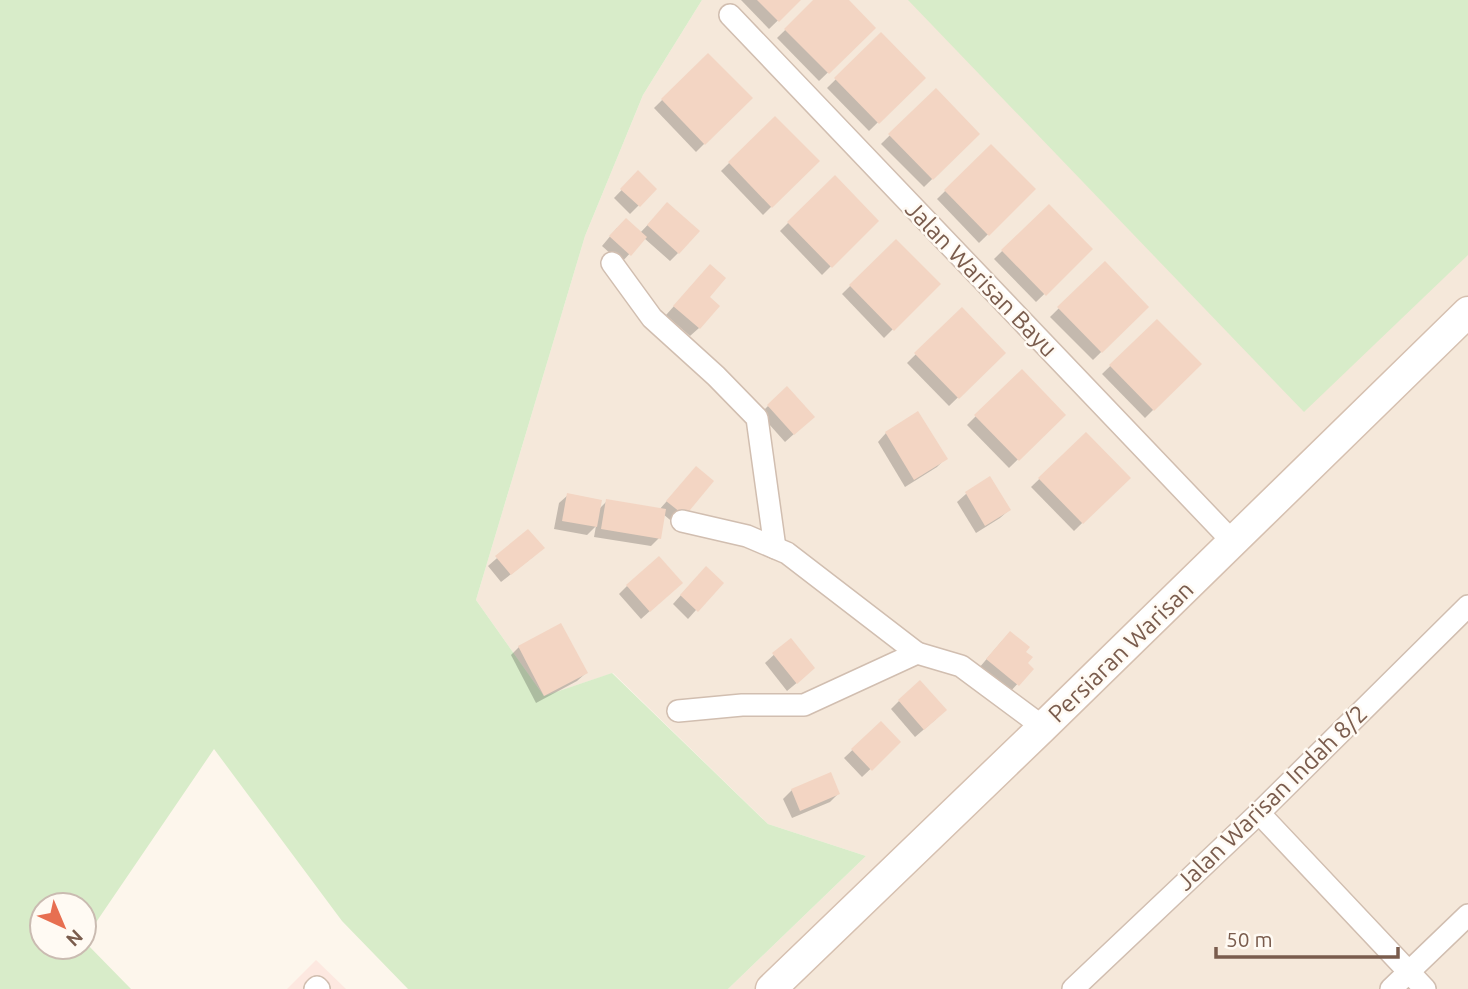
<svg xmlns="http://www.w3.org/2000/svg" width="1468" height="989" font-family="Ubuntu,sans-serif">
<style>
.residential{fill:#f5e8da}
.commercial{fill:#fde8e0}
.green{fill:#d8ecc9}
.shadow{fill:#0003}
.building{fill:#f3d5c3}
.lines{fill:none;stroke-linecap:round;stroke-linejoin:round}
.street-casing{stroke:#d1beb0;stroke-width:24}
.secondary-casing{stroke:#d6c0b0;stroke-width:33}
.street{stroke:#fff;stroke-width:21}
.secondary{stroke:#fff;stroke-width:30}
.labels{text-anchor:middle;stroke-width:5;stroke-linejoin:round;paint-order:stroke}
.street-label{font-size:24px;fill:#7a5c4d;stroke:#fffaf3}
</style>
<rect width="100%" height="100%" fill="#fdf6ec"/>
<path class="residential" d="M702,0H1468V989H728L866,856L768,824L613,673L544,696L476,600L585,236L643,95Z"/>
<path class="commercial" d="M316,960L346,989H287Z"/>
<g class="green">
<path d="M0,0H702L643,95L585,236L476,600L544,696L612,673L768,824L866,856L728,989H408L342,921L214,749L84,940V905H42V947H84V941L131,989H0Z"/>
<path d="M908,0H1468V255L1304,412Z"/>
</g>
<g class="shadow">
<path d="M741,0H799L769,29Z"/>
<path d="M816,0H846L874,28L819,81L777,38Z"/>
<path d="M881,35L923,78L869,131L827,88Z"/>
<path d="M708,55L750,98L696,152L654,108Z"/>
<path d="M936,90L978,134L924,187L881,144Z"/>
<path d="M775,118L817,161L763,215L721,171Z"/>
<path d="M991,146L1034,189L979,243L937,199Z"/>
<path d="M638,173L655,189L630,214L614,198Z"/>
<path d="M834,177L876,221L822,275L780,231Z"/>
<path d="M1048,206L1091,249L1036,302L994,259Z"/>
<path d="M659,213L678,253L670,261L644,238L621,263L602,246L617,228L640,233Z"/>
<path d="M896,241L938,284L884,338L842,294Z"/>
<path d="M1105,263L1147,307L1093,360L1050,317Z"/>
<path d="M702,275L708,297L699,328L690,336L666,315Z"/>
<path d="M962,309L1004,353L949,406L907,363Z"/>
<path d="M1157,321L1199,364L1145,418L1102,374Z"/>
<path d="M1021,371L1063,415L1009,468L967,425Z"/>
<path d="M768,406L804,425L785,442L760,414Z"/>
<path d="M886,433L945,459L937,467L905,487L878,442Z"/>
<path d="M1086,434L1128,478L1074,531L1031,487Z"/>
<path d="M696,468L675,524L663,514L659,538L651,546L594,537L596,526L587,535L554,529L559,503L568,495L598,510L607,501L659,510Z"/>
<path d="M989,479L1009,510L1000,518L976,533L957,502L966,494Z"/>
<path d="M528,531L534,556L501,582L488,566Z"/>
<path d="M698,576L696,610L688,619L673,604Z"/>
<path d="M627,586L672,591L641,619L619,594Z"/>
<path d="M790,640L805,676L787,691L765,663Z"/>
<path d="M1002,641L1023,652L1025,664L1031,669L1009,693L979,668Z"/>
<path d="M519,647L586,673L577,681L536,703L511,655Z"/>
<path d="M899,701L936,719L915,737L891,709Z"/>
<path d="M881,723L899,742L862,777L844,758Z"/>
<path d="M792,790L838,794L830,802L792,818L783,799Z"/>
</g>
<g class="building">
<path d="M757,0H801L779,22Z"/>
<path d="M813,0H849L876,28L829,74L784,29Z"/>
<path d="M881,32L926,78L879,124L834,78Z"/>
<path d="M708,53L753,98L705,145L661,99Z"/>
<path d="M936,88L980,134L933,180L888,134Z"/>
<path d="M775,116L820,161L772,208L728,162Z"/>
<path d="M991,144L1036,189L989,236L944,190Z"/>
<path d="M638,170L657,189L640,207L620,189Z"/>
<path d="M835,175L879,221L832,268L787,222Z"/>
<path d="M667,202L700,231L679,254L647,225Z"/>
<path d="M1049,204L1093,249L1046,296L1001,250Z"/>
<path d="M626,218L647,237L631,256L609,236Z"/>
<path d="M896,239L941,284L894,331L849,285Z"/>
<path d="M1105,261L1149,307L1102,353L1057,307Z"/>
<path d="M710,264L726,278L710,297L720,306L700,329L673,306Z"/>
<path d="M962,307L1006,353L959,399L914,353Z"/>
<path d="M1157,319L1202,364L1154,411L1109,365Z"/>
<path d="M1022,369L1066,415L1019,461L974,415Z"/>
<path d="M787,386L815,417L794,435L767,405Z"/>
<path d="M918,411L948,459L914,480L885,432Z"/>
<path d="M1086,432L1131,478L1083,524L1038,478Z"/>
<path d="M696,466L714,481L685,516L666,501Z"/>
<path d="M990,476L1011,510L985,526L965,492Z"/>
<path d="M567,493L602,500L597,527L562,521Z"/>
<path d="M606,499L666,509L661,539L601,529Z"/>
<path d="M528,529L545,548L511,575L495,556Z"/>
<path d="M659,556L683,583L650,612L626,585Z"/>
<path d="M706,566L724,583L698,612L680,595Z"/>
<path d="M561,623L588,673L544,696L518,646Z"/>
<path d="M1010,631L1030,647L1026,652L1033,657L1028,663L1034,669L1019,686L986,659Z"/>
<path d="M791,638L815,668L797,684L772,653Z"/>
<path d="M920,680L947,710L924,730L898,700Z"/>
<path d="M881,721L901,742L872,771L851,749Z"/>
<path d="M831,772L840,794L800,811L791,789Z"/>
</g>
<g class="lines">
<defs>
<g id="street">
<path d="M730,15L1233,542"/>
<path d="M612,263L652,318L716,376L757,418L775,548"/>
<path d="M682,521L747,536L787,553L917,653"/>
<path d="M678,711L742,705H804L917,653L961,666L1043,727"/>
<path d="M1259,813L1425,989"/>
<path d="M315,989L317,987L319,989"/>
<path d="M1073,989L1259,813L1468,606"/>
<path d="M1391,989L1468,915"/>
</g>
<path id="secondary" d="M771,989L1043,727L1468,312"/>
</defs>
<use href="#street" class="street-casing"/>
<use href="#secondary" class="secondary-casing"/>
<use href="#street" class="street"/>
<use href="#secondary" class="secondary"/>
</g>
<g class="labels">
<g class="street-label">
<text transform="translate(981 279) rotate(46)" y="8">Jalan Warisan Bayu</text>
<text transform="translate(1121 652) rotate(-44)" y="8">Persiaran Warisan</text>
<text transform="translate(1272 798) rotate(-44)" y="8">Jalan Warisan Indah 8/2</text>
</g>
</g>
<g transform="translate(63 926) rotate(136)"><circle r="33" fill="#fffaf3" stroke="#cabbb1" stroke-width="2"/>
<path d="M0-5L12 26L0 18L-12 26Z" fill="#e76f51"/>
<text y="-10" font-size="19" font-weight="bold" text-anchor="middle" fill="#7a5c4d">N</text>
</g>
<path d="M1216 947v10h182v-10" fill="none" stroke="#7a5c4d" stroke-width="3.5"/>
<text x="1226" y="947" font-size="21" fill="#7a5c4d" stroke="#fffaf3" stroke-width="5" paint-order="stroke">50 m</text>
</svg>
